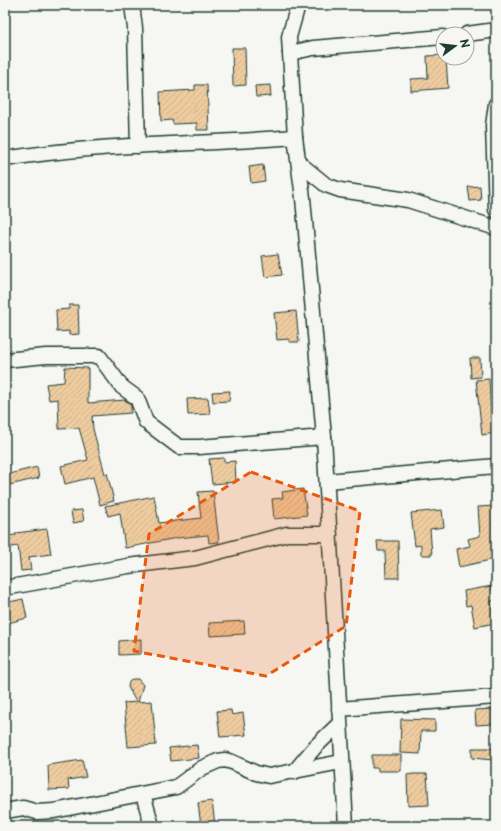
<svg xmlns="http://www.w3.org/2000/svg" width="501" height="831" font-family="'Playpen Sans',sans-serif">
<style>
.building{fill:url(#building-hatch);stroke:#1f3d34}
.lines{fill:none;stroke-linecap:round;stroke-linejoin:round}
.minor-casing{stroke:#1f3d34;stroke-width:17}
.minor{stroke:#f6f6f2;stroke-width:14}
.marked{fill:#e8590c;fill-opacity:0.2;stroke:#e8590c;stroke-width:3;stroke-dasharray:8 5;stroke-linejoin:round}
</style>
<defs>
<pattern id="building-hatch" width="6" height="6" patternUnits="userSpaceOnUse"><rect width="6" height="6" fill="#efcca0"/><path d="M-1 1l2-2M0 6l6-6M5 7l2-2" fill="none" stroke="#ccb08a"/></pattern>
</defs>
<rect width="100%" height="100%" fill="#f6f6f2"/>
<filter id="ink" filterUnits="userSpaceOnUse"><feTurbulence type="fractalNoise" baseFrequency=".025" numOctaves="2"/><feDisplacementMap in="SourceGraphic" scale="8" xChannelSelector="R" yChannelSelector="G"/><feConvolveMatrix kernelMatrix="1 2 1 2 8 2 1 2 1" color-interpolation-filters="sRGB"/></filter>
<g filter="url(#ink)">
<g class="building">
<path d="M232,48H245L246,85L233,86Z"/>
<path d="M443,55V58H446L448,88L411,91V79L428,78L427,56Z"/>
<path d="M195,85H207L209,130H197V123L173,124L172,120L161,121L160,92L195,90Z"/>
<path d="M270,85L271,96L256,97L255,86Z"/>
<path d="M263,165L265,181L251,183L249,167Z"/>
<path d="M480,186L481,200L470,201L468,187Z"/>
<path d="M278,254L282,275L265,277L262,256Z"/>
<path d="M69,305H78L79,334L69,335V331L57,332L56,310L69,309Z"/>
<path d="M296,311L299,342H289V339L277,340L274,313Z"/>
<path d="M470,358H480L481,377L471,378Z"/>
<path d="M65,367L88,368V403L125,400L131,405V413L92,416L93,429L105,474L107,473L114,501L100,505L93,477L65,484L61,466L88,460L79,428L59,429L58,399L49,400L46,384L64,382Z"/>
<path d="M489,379L491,416L496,415V433L482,435L476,380Z"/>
<path d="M230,391L229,401L213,402L212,392Z"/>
<path d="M208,398L210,414L188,415L187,399Z"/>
<path d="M224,458V462L235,461L236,482L212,484L209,459Z"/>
<path d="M37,467L39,478L5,486V475Z"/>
<path d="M303,489L307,515L274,519L272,499L283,498L282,492Z"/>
<path d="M213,491L219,542L209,543L208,535L177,538L125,548L120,513L108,516L105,506L154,496L159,523L201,518L198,492Z"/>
<path d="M496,506V525H493L495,538L492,539L495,559L459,567L456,549L470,546L468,539L480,536L478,507Z"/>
<path d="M82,510L84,521L73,523L71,511Z"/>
<path d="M442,510L444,527L430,529L432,555H421V545L415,546L411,513Z"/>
<path d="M47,529L51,554L29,557L31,570L21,571L18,546L5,548V536L16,535V533Z"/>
<path d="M377,541H398L399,578H386L385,551H378Z"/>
<path d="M492,586L495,601H491L495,623L475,627L471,605L466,606L464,591Z"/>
<path d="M23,599L27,618L8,623L6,616L5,617V603Z"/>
<path d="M244,621L245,634L210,636L209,623Z"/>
<path d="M141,639V654L119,655V641Z"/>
<path d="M133,679H138L143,685L138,702L152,701L156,745L128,747L124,703L136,702L128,687L129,682Z"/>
<path d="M493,709V724L476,725L475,710Z"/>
<path d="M231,710L232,715L243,713L246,735L220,737L217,711Z"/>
<path d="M401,719L435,720V731H421L420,754L400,753Z"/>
<path d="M197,745L199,758L171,761L169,748Z"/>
<path d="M472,748H493V760L472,758Z"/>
<path d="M372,755H401V771H378V768H372Z"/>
<path d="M82,760L86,777L68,780L69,789L49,790L48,765Z"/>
<path d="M413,774H427L429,805L408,806L407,775Z"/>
<path d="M212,801L215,825L201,826L198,803Z"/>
</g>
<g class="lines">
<defs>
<g id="minor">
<path d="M132,5L135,28L138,146"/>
<path d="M298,5L289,37L290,53L295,137L303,198L324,437L346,826"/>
<path d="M467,34L496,30"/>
<path d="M290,53L313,48L443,37"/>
<path d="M496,104L493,126L496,210"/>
<path d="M5,159C101,143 199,145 295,137"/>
<path d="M299,163L326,185L340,190L408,200L496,228"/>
<path d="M5,360L46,356H99L122,387L137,398L146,422L179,447H199L324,437"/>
<path d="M327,481L496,466"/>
<path d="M5,588L128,566L195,558L287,534H330"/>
<path d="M339,709L496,697"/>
<path d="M294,772L315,747L339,724"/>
<path d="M143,794L152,826"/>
<path d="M5,811L23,808L37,812L54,811L176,787L202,768L218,761L225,760L232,762L256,773L269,776L341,762"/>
</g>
</defs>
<use href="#minor" class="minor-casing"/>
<use href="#minor" class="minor"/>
</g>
</g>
<path class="marked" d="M251,472L360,511L346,626L266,676L134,651L149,534Z"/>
<rect width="501" height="831" fill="none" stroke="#f6f6f2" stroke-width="20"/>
<rect x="10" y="10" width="481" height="811" fill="none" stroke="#1f3d34" stroke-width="1.5" filter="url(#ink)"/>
<g transform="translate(455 46) rotate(75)"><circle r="19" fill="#f6f6f2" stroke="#a0aca6"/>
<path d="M0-3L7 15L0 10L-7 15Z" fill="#1f3d34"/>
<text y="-6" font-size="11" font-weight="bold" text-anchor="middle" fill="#1f3d34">N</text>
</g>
</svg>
